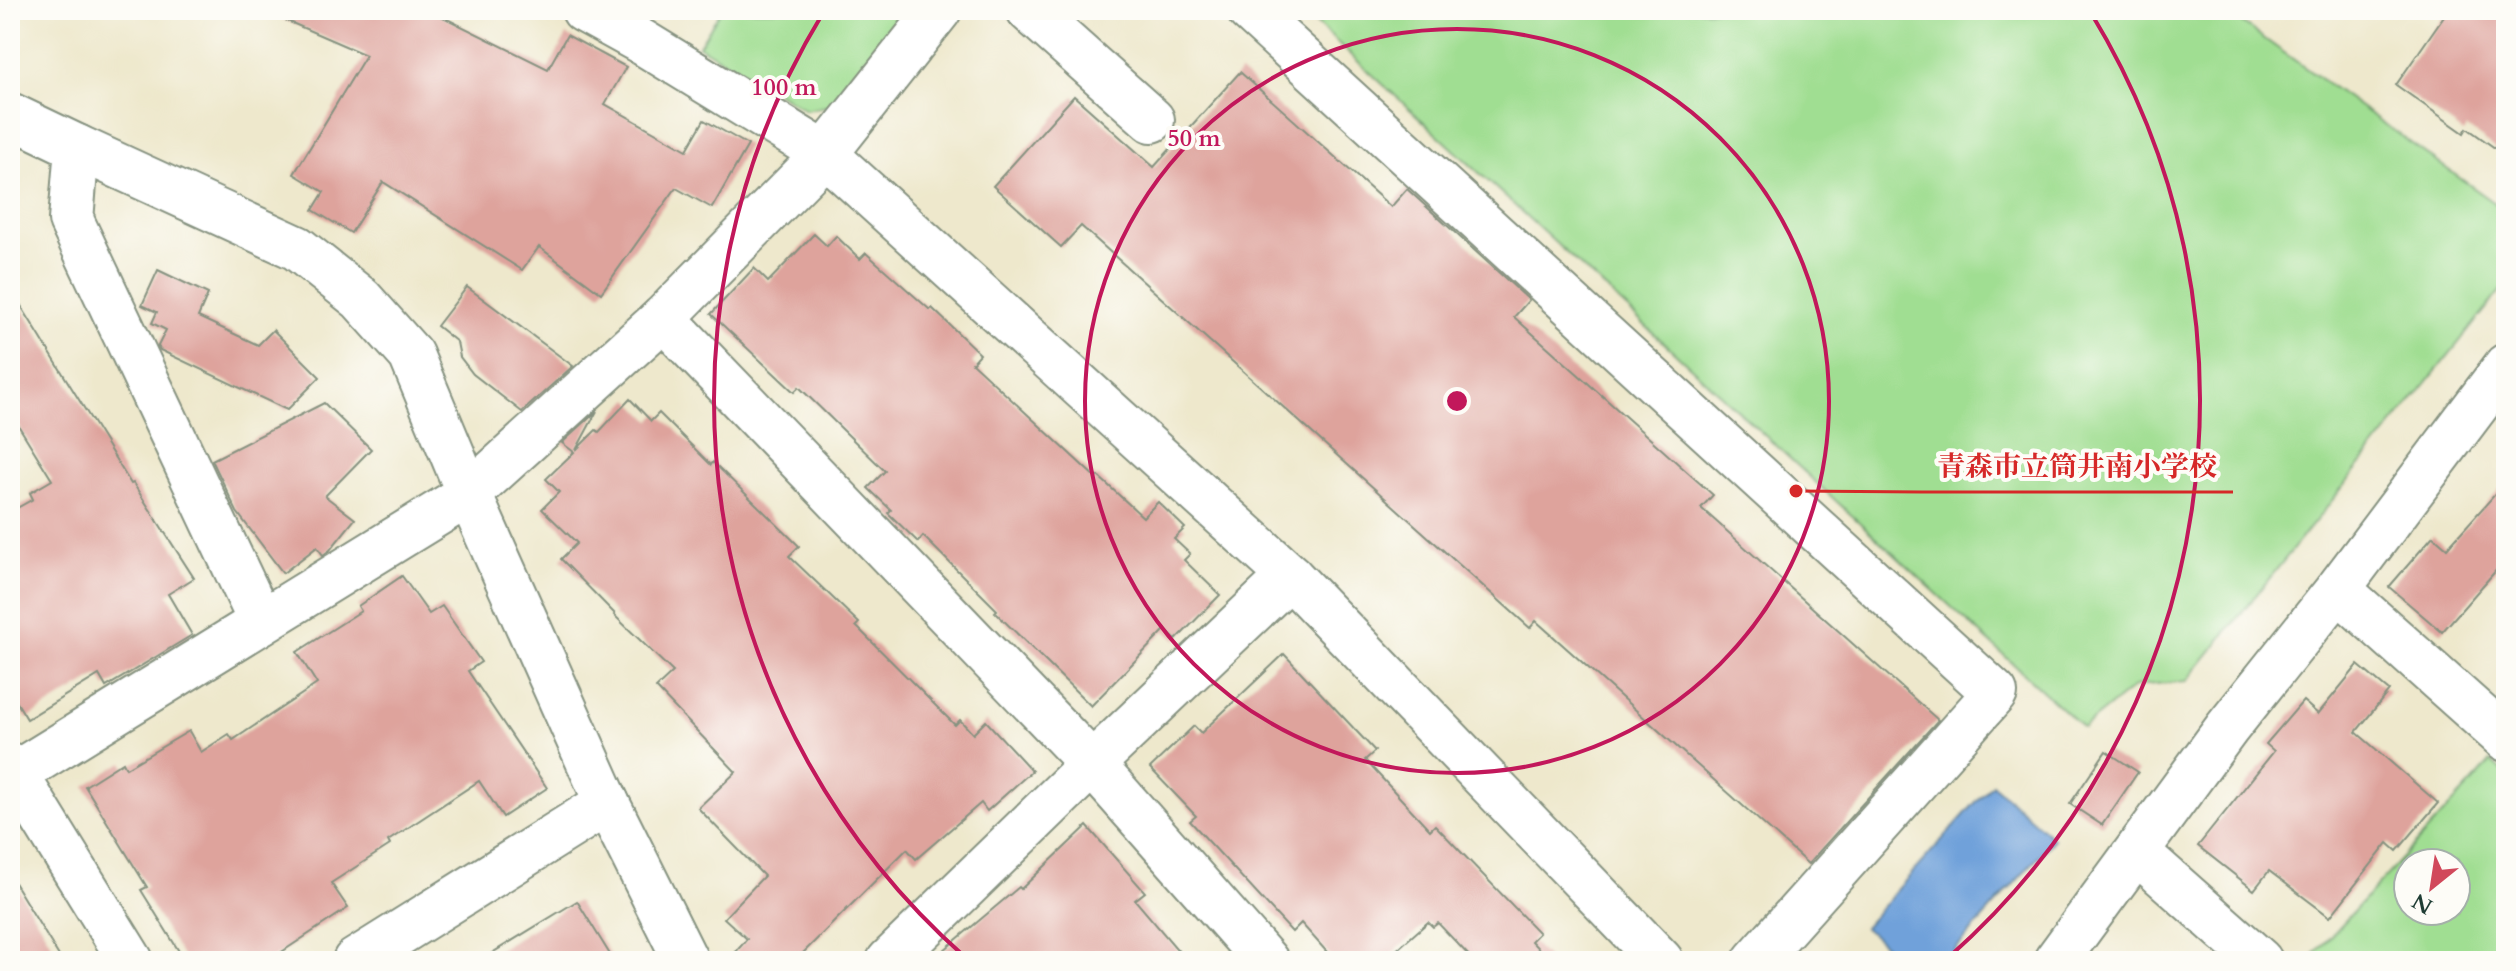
<svg xmlns="http://www.w3.org/2000/svg" width="2516" height="971" font-family="Cardo,'Noto Serif JP',serif">
<style>
.green{fill:#a0de92;stroke:#608e63;stroke-width:2;fill-rule:evenodd}
.water{fill:#6fa1da;stroke:#476f87;stroke-width:2}
.building{fill:#dea39c}
.lines{fill:none;stroke-linecap:round;stroke-linejoin:round}
.minor-casing{stroke:#869280;stroke-width:48}
.minor{stroke:#fff;stroke-width:44}
.ring{fill:none;stroke:#c2185b;stroke-width:4}
.centre{fill:#c2185b;stroke:#fdfcf7;stroke-width:4}
.ring-label{font-size:24px;text-anchor:middle;font-weight:bold;fill:#c2185b;stroke:#fdfcf7;stroke-width:8;stroke-linejoin:round;paint-order:stroke}
.leader{fill:none;stroke:#d62828;stroke-width:3}
.callout-dot{fill:#d62828;stroke:#fdfcf7;stroke-width:3}
.callout-label{font-size:28px;text-anchor:middle;font-weight:bold;fill:#d62828;stroke:#fdfcf7;stroke-width:8;stroke-linejoin:round;paint-order:stroke}
</style>
<rect width="100%" height="100%" fill="#fdfcf7"/>
<filter id="ink" filterUnits="userSpaceOnUse"><feTurbulence type="fractalNoise" baseFrequency=".0125" numOctaves="2"/><feDisplacementMap in="SourceGraphic" scale="16" xChannelSelector="R" yChannelSelector="G"/><feConvolveMatrix kernelMatrix="1 2 1 2 8 2 1 2 1" color-interpolation-filters="sRGB"/></filter>
<filter id="wash" filterUnits="userSpaceOnUse"><feTurbulence type="fractalNoise" baseFrequency=".006" numOctaves="4" result="noise"/><feDisplacementMap in="SourceGraphic" scale="32" xChannelSelector="R" yChannelSelector="G"/><feGaussianBlur stdDeviation="1.8" result="paint"/><feColorMatrix in="noise" values="0 0 0 0 0 0 0 0 0 0 0 0 0 0 0 0 0 1.4 0 .05"/><feComposite in="paint" operator="in"/></filter>
<g filter="url(#wash)">
<rect width="100%" height="100%" fill="#eee8cc"/>
<g class="green">
<path d="M721,10H910L843,103L806,110L699,46Z"/>
<path d="M1302,10H2224L2506,211V284L2187,681L2135,686L2083,728Z"/>
<path d="M2491,762L2506,775V961H2308ZM2408,863H2456V911H2408Z"/>
</g>
<path class="water" d="M1992,784L2054,839L1945,961H1902L1864,927Z"/>
<g id="blocks">
<g class="building">
<path d="M262,10H429L548,69L567,35L626,67L605,104L687,150L704,120L748,145L712,208L676,188L601,293L539,247L522,270L383,182L351,233L313,210L324,192L294,174L366,55Z"/>
<path d="M2448,10H2506V156L2467,128L2464,133L2396,85Z"/>
<path d="M1240,72L1391,207L1407,189L1529,300L1514,317L1713,495L1701,508L1938,720L1808,864L1536,621L1530,628L1081,226L1061,247L993,186L1074,96L1154,167Z"/>
<path d="M814,234L827,246L836,236L860,259L866,253L930,310L932,308L980,354L972,363L1096,478L1098,476L1143,517L1158,502L1185,528L1174,539L1190,554L1184,560L1220,595L1176,640L1165,630L1091,706L995,612L997,610L923,536L918,542L888,513L891,510L868,488L885,471L799,387L794,392L711,314L754,268L768,282Z"/>
<path d="M158,270L208,294L198,317L258,345L273,330L320,377L287,410L160,350L158,346L166,330L152,323L157,312L142,305Z"/>
<path d="M467,287L573,366L522,412L473,374L460,357L457,342L437,326Z"/>
<path d="M10,288L131,484L133,483L194,578L168,594L192,635L106,687L99,675L27,719L10,691V512L33,499L30,493L52,480L10,412Z"/>
<path d="M630,399L651,421L659,413L711,465L713,462L799,546L789,556L859,623L856,626L955,725L960,720L973,734L986,721L1032,771L987,811L981,803L916,859L907,849L795,961H728L747,939L724,918L764,876L698,808L736,772L656,688L673,672L614,615L615,614L561,559L577,543L542,509L559,492L546,479L574,452L562,443L597,411L576,450L596,430L599,432Z"/>
<path d="M324,403L371,449L325,496L355,519L330,550L323,555L317,547L283,573L237,512L212,460Z"/>
<path d="M2506,482V559L2442,632L2389,587L2433,536L2447,548Z"/>
<path d="M402,576L429,614L442,606L481,662L468,671L547,788L503,817L479,781L388,841L390,845L331,883L348,908L268,961H185L141,890L147,887L85,786L123,762L126,768L189,731L201,752L229,734L233,740L317,684L297,652L361,611L358,606Z"/>
<path d="M1284,654L1375,751L1365,760L1430,830L1435,825L1539,933L1531,941L1550,961H1474L1438,923L1433,927L1428,922L1384,961H1335L1301,923L1292,932L1190,821L1196,816L1150,768L1194,726L1201,733Z"/>
<path d="M2358,665L2389,691L2356,732L2438,803L2397,851L2388,843L2330,917L2269,871L2254,890L2198,846L2274,751L2266,744L2303,701L2318,714Z"/>
<path d="M2106,751L2138,772L2102,825L2070,804Z"/>
<path d="M1087,826L1145,892L1135,900L1187,961H931L1019,887L1021,889Z"/>
<path d="M10,876L62,961H10Z"/>
<path d="M577,901L614,961H479Z"/>
</g>
</g>
</g>
<g filter="url(#ink)">
<use href="#blocks" fill-opacity="0" stroke="#869280" stroke-width="2"/>
<g class="lines">
<defs>
<g id="minor">
<path d="M584,10L642,42L825,154L1290,576L1661,961"/>
<path d="M1029,10L1152,120"/>
<path d="M1249,10L1995,693L1755,961"/>
<path d="M10,115L77,147L71,220L261,622"/>
<path d="M77,147L297,248L361,299L411,355L469,494L663,318L825,154L939,10"/>
<path d="M663,318L1092,764L1290,576"/>
<path d="M2338,589L2506,739"/>
<path d="M10,765L131,961"/>
<path d="M10,777L469,494L607,803L686,961"/>
<path d="M2137,852L2260,961"/>
<path d="M355,961L607,803"/>
<path d="M889,961L1092,764L1266,961"/>
<path d="M2056,961L2227,728L2338,589L2506,366"/>
</g>
</defs>
<use href="#minor" class="minor-casing"/>
<use href="#minor" class="minor"/>
</g>
</g>
<g class="ring">
<circle cx="1457" cy="401" r="372"/>
<path d="M965 957A743 743 0 0 1 823 13M2091 13A743 743 0 0 1 1949 957"/>
</g>
<circle cx="1457" cy="401" r="12" class="centre"/>
<g class="ring-label">
<text x="784" y="95">100 m</text>
<text x="1194" y="146">50 m</text>
</g>
<path class="leader" d="M1796 491L1921 492H2233"/>
<circle class="callout-dot" cx="1796" cy="491" r="8"/>
<g class="callout-label">
<text x="2077" y="476">青森市立筒井南小学校</text>
</g>
<rect width="2516" height="971" fill="none" stroke="#fdfcf7" stroke-width="40"/>
<g transform="translate(2432 887) rotate(210)"><circle r="38" fill="#fdfcf7" stroke="#a4b0a9" stroke-width="2"/>
<path d="M0-6L14 30L0 20L-14 30Z" fill="#d1495b"/>
<text y="-12" font-size="22" font-weight="bold" text-anchor="middle" fill="#1f3d34">N</text>
</g>
</svg>
